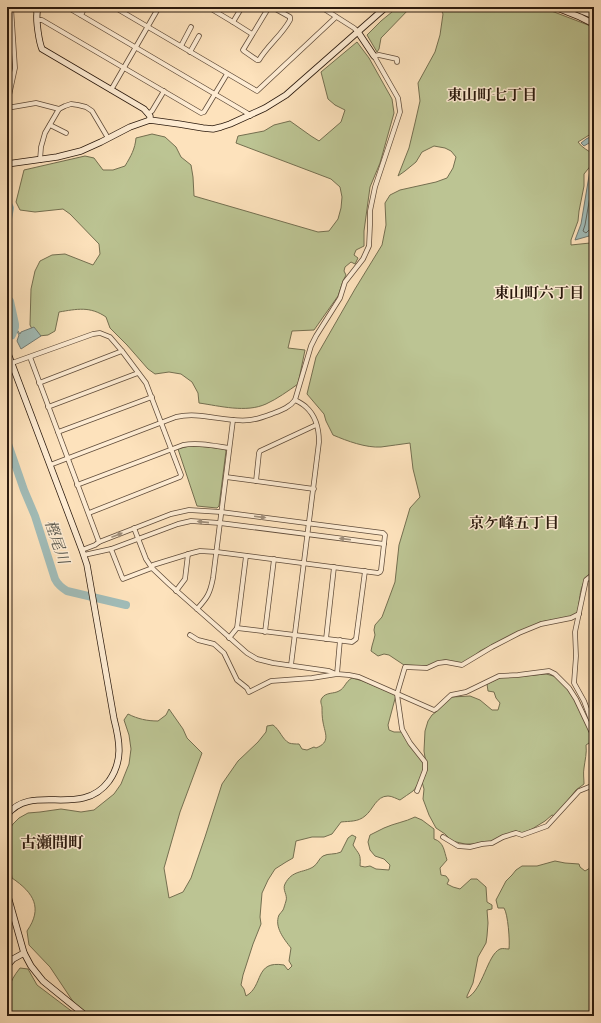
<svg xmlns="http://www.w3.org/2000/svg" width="601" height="1023" font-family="'Libre Bodoni','Noto Serif JP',serif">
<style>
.green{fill:#bcc493;stroke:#746f50}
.water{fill:#a1bcb8;stroke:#727b74}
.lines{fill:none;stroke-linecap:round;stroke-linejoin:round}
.shore{stroke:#666b63;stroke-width:1}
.river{stroke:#a1bcb8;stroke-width:8}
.street-casing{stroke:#604c3a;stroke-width:5.5}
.secondary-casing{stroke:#2b1a0e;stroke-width:7}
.street{stroke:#feecd3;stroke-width:4}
.secondary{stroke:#feecd3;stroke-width:5.5}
.oneway{fill:#9f8e7a}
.labels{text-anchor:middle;stroke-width:3;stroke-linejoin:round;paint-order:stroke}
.neighbourhood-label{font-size:15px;font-weight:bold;fill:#2b1a0e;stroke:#feecd3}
.water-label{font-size:15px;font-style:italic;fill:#54534a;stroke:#feecd3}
.quarter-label{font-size:16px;font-weight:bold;fill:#2b1a0e;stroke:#feecd3}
</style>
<rect width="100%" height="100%" fill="#fde2bc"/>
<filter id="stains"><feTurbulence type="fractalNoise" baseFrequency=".005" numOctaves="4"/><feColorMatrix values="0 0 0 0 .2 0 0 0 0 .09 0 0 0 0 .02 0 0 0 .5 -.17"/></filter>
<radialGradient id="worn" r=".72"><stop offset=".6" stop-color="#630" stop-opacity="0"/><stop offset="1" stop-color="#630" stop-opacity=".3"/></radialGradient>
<g class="green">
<path d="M398,7H411L381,38L379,49L377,52L367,35L381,21Z"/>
<path d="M440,7H541L588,25L594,29V132L578,142C582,148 588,150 594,155V161L592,164L584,174V186L579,211L578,221L571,240V245L590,243L594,238V574C579,578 580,599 578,612L571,617L540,622L527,629L500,641L480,651L473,657L462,663L457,664L445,660L439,661L430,665L426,666L404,665L389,655L384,654L378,656L371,651L372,646L374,639L375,635L374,630L375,625L382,617L395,582L399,545L410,508L420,497L413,469L410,443C400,444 391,446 381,447C366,448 347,441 333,435L326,421L324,414L307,394L316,357L355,289L382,245L386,225L385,203L390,195L400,190L436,182L447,178L453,168L456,157L451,151L445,148L434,146L422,152L416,162L405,171L398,176L409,148L415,123L420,101L418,83L435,52L440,35L443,14Z"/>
<path d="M357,42L369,58L392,99L394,113L380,163L370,187L364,231V246L356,250L354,255L358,258L355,264L351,262L345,267L344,271L346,275L343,281L338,296L314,330L292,331L288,348L305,350L298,384C288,391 277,399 266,404C246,413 220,406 199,403L198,393L192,382L181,374L169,372L155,374L148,369L127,345L110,328L106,317C90,306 77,309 59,312L55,331L48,335L39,336L34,333L30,325L31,289L35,271L40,261L52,255L65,254L93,265L100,254L99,244L70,214L63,209L35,212L20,210L16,202L24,170L85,156L94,158L103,170H113L125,166C131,156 135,149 136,138L152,134L165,137L176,147L181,157L191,165L193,177L194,196L318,232L329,231L338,219L341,208L342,197L340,187L331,179L236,143L238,136L264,131L274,125L290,121L311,136L319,141L341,122L345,110L335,105L328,99L321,72Z"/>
<path d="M189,446H198L225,449L226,451L219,506L217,508L197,506L178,449Z"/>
<path d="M546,674C550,675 554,676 558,678C570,688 589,724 592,740L589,743L586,745C587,753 585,760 584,768C583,773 584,779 584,784L576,790L555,816L552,815L545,821L532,829L523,833L516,831L510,833L502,836L495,841L483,842L474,844H465L452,841L445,834L436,828L429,815L423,799L424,789L422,782L427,770L424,751L425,731L428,721L432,715L436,712L447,701L452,697L470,696L480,700L492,710H498L500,703L496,698L494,692L488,691L487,684L499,678L506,676H525Z"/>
<path d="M352,678L363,681L396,695L388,725L389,730L394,732H402L424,764C425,770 418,786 413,791C409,794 404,797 400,800C397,799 392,796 388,796C376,796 373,810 365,816C358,822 350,821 341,822L332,834L324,837H312L296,841L293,858L286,862L275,869L268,880L262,893L260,917L261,924L253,944L243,975L241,985L244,989L246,996C264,986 254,960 284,965L288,970L292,966L289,961L291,948C284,939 274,927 279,915C280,913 282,912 283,910C284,908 285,904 286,901C288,895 282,890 285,884C292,870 303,873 313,867C318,864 319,858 323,856C328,853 335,855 341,852L348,838L352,835L356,837L353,845C359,855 361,853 360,866L365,867L370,866L376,869L389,870L390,865L384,859L375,856L370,850L368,842L370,835C375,833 379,830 384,828C395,823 405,822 415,817L422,820L434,829V839C444,842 444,851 447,860L440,868L441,875L446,876L449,880L447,884L453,887L460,889L471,879H477L486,887L487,902L492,905V909L487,910L488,923L487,936L486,943L478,957L473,983L467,996V998C483,990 487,955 500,949C503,948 506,949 509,949C510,941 508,914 504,908H498L496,900L506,881L512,875L516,870L522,866H537L555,861L565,863L579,864L580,867L585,871L590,868L594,859V1016H92L78,1008L72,1000L50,967L29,945L27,931C43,908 34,893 12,878L7,846L8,831L13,824L19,818L28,813L40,812L61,809L81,812L94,810L114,794L121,784L129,764L131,749L129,735L124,720L128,714C138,719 147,721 158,721L166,715L169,709L183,729L187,738L202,753L180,812L164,868L169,898L183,892L191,878L205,837L222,784L238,761L258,742L266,732L267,726L273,725C280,730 282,739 289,743C292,744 296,744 299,744L302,749L307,750L314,747L316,748C331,742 325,734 323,722C322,717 322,712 322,707C321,703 320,701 322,698C326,692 334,694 339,691C345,688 345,682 352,678Z"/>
<path d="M20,968L28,969L37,985L78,1016H13L7,1011C7,992 8,983 20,968Z"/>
</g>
<g class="water">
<path d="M594,135V144L589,143L584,146L581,143L586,139Z"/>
<path d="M594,168V230L589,236L575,240L581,224L590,170Z"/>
<path d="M34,327L41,336L21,349L17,341L19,335L15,328H16L20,334L21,332Z"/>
</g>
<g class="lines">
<path class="shore" d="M594,174L585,225L583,231L586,233L590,229L594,228"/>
<g class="river">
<path d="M7,202L10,208L7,224"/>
<path d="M7,298L10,301L15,324V327L12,335"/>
<path d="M7,441L24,490L35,516L55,579C58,585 62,588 67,591L126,605"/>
</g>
<defs>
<g id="street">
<path d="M67,7L247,113L250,116"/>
<path d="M114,7L257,91L336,17"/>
<path d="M180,7L183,9L186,7"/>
<path d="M213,7V10L233,22L242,7"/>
<path d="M269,7L243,50L244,51L257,60H259C268,45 282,35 290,20V17L272,7"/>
<path d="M321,7L354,28L358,32"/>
<path d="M355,7H359"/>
<path d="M81,15L85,7"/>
<path d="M37,20H42L201,113L204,112L227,74"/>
<path d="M233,22L252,34"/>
<path d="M181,46L191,27"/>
<path d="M190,52L199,36"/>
<path d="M111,90L159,7"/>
<path d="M7,105L15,68L11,7"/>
<path d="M7,108L36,103L59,109"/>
<path d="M148,114L152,111L164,91"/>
<path d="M50,125L66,133"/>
<path d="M40,160L41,147L45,133L59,109L65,106L71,104L78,105L86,107L92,111L108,138"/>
<path d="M30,357L99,542"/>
<path d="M12,363L93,334L100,333L110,337L122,351L146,383L181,475L180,477L89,513"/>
<path d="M39,383L122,351"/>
<path d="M48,407L138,373"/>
<path d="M58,432L152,397"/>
<path d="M50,465L176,417C201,411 225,423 250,420C259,419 266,416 274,413C282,410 290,407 295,400L311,346L316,336L340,298L345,282L363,259L369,246L370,225V211L375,187L400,112L398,98L374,56L379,55L397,59V62"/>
<path d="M226,477L314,489"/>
<path d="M256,481L259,453L260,451L316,425"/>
<path d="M77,485L183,445C198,442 215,446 229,448"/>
<path d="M134,528L146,559L152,568L170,585L247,653L257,659L273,663L329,671L336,674"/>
<path d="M82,550L95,545L99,542L171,514L189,510L221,512L383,533L385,535L381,570L380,572L378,573L217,552L200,551L192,553L153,565L152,568L123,579L122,577L111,549"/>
<path d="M84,555L111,549L178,524L191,521L220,523L384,544"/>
<path d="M594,575L591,576L586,580L575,632L576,656L574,683L584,701L594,728"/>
<path d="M176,591L185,579L188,554"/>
<path d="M197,609C207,598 210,594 213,578L233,420"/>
<path d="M237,628L352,642L356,639L365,571"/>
<path d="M265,632L274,559"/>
<path d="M190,635L198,640L214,644L224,653L237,680L247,688L249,692L271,681L312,678L337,674L349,675L359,677L434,710L436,709L451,695L466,692L499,676L518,675L549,671L555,674L569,688L576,699L592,733L593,738L594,740"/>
<path d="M229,638L237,628L246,556"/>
<path d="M326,639L334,567"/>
<path d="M291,665L319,442C319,430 316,416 306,407C303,404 299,402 295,400"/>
<path d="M337,674L340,640"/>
<path d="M417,791L425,770V762L410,743L402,729L397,694L405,667L427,668L438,663L446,662L462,665L492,647L519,633L541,624L571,618L579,614"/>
<path d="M443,837L458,846L470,847L482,844L492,843L503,837L516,833L522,835L547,826L579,791L594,785"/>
</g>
<g id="secondary">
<path d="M39,7C38,9 37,11 37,13C36,21 39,42 42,49L144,109L150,116V120"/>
<path d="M555,7L580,17L594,24"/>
<path d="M572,7L594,16"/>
<path d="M358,32L374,56"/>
<path d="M7,164L57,157L81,151L101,142L130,127L150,120L179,124L203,128L213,129L221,127L230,124L265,108L286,95L386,7"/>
<path d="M7,351L82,550L87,565L114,719C120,742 123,761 109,781C81,819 32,782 7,815"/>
<path d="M7,893L24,953L31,966L43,981L86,1016"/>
<path d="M7,966L13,959L24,953"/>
</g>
</defs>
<use href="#street" class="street-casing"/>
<use href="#secondary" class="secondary-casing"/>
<use href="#street" class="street"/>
<use href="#secondary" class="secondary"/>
</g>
<defs><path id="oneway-solid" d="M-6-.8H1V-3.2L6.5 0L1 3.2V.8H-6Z"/></defs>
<g class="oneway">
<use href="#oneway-solid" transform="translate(260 517) rotate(7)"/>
<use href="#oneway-solid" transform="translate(203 522) rotate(-174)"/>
<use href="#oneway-solid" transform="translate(117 535) rotate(-21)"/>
<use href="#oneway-solid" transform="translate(345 539) rotate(-173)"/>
</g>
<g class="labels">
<g class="neighbourhood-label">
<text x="492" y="100">東山町七丁目</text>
<text x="539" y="298">東山町六丁目</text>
<text x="514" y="528">京ケ峰五丁目</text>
</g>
<g class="water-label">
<text transform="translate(57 542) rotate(71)" y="5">樫尾川</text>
</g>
<g class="quarter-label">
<text x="52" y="848">古瀬間町</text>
</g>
</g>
<rect width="601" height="1023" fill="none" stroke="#fde2bc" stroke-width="24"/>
<rect x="8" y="8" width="585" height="1007" fill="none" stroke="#2b1a0e" stroke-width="2"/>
<rect x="12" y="12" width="577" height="999" fill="none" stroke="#2b1a0e"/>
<rect width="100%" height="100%" filter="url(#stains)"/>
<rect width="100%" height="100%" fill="url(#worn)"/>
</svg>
